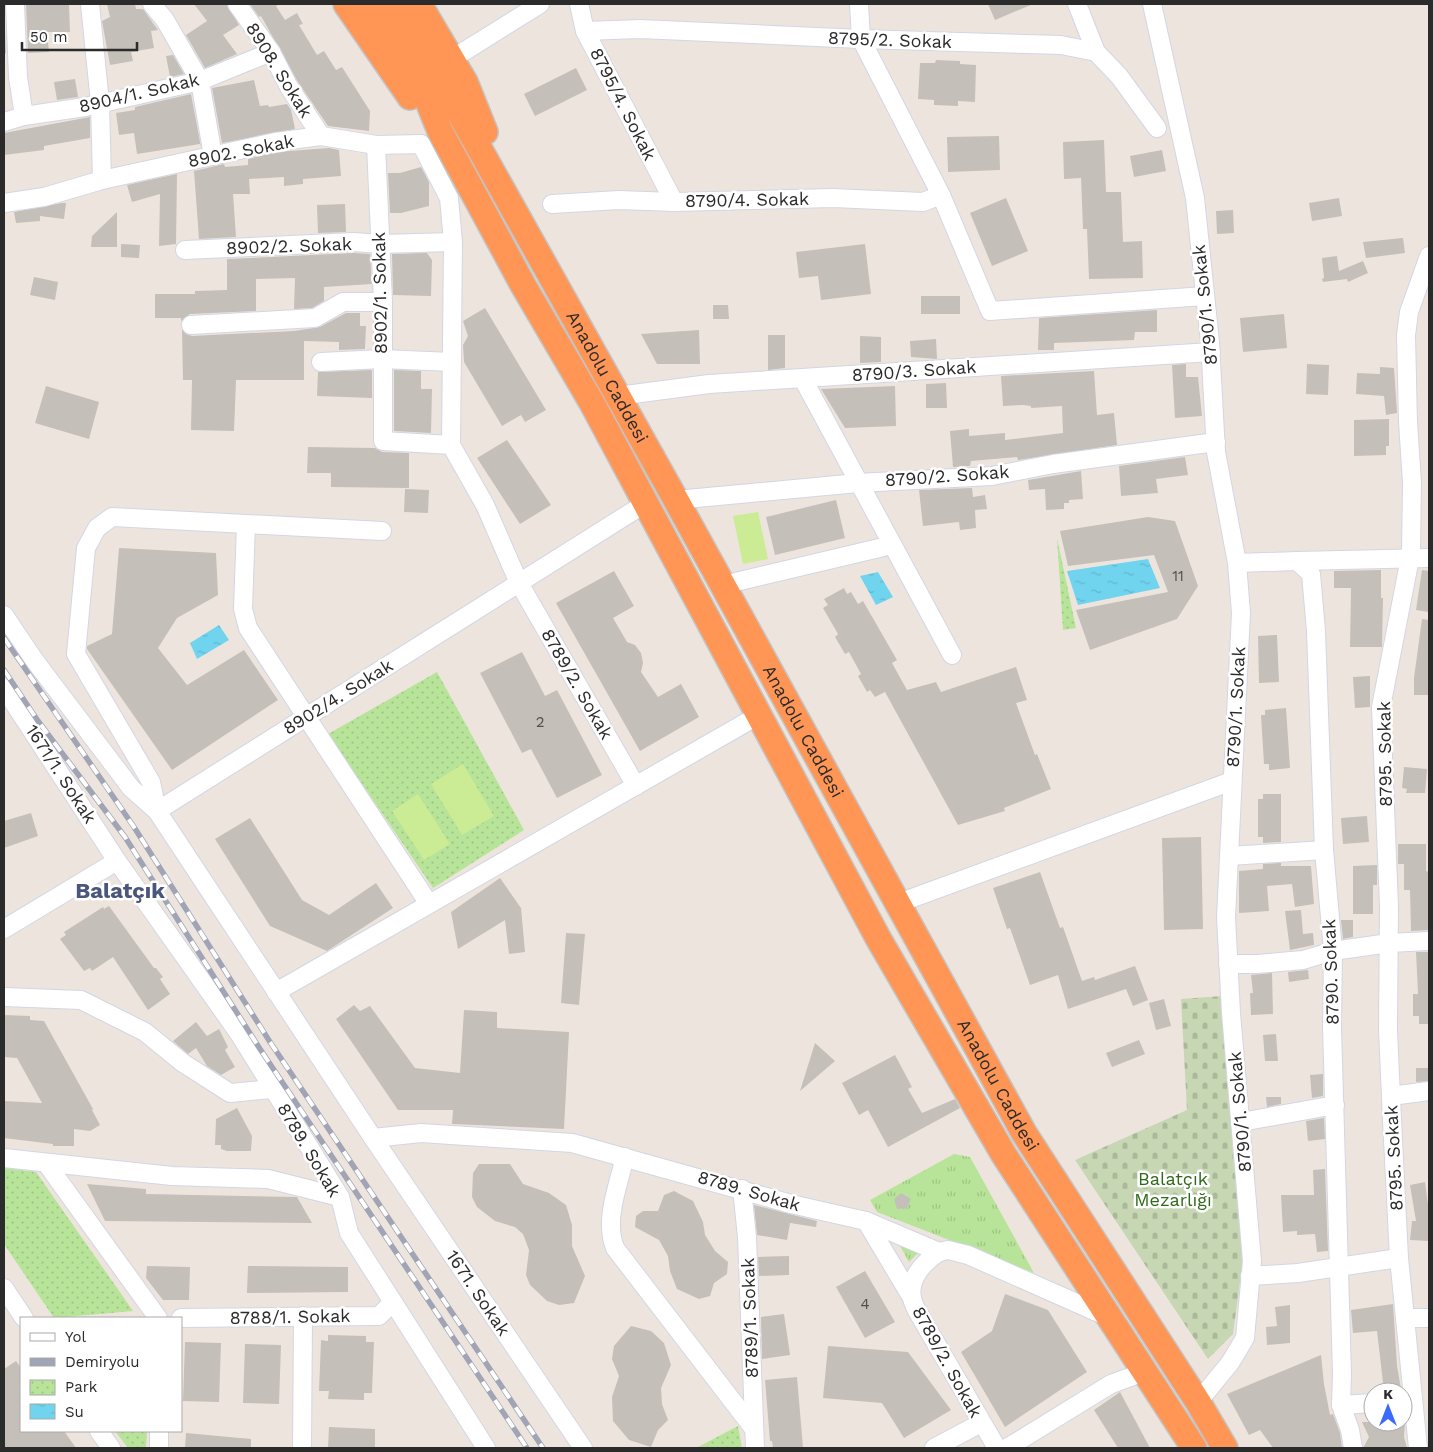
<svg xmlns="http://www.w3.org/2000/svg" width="1433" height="1452" font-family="'Work Sans',sans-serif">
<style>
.grass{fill:url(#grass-tufts)}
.cemetery{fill:url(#cemetery-stones)}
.park{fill:url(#park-dots)}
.pitch{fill:#cbeb95}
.water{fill:url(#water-ripples)}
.building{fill:#c5bfb9}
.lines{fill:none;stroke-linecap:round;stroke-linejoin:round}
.minor-casing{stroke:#d2d6e4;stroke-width:20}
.highway-casing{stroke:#c4c4c4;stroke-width:28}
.minor{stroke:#fff;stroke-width:18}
.highway{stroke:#ff9656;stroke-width:25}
.rail-casing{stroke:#a0a4b5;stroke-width:5.5}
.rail{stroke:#fff;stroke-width:4;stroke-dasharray:11;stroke-linecap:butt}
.labels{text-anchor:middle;stroke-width:5;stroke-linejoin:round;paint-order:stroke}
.number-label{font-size:15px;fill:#52504e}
.street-label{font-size:18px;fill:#2b2b2b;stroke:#fff}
.park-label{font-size:18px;fill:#2f691a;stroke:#fff}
.district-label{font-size:22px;font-weight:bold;fill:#4b567c;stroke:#fff}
</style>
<defs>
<pattern id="grass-tufts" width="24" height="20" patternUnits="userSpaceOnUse" patternTransform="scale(1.25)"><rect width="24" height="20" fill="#b7e499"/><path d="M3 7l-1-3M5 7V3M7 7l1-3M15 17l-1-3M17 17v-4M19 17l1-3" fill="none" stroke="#9ec484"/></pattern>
<pattern id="cemetery-stones" width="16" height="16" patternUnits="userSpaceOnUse" patternTransform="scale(1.25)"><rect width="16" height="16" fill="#c7d7b4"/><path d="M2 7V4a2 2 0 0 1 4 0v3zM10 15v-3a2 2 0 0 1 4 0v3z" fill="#abb99b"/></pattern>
<pattern id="park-dots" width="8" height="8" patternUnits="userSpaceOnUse" patternTransform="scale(1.25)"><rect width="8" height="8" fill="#b7e499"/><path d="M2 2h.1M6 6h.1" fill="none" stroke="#9ec484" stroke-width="1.8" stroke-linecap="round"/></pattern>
<pattern id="water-ripples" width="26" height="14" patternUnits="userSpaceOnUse" patternTransform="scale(1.25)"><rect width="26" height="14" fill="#70d4ef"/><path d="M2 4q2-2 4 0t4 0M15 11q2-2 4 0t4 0" fill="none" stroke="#61b6cd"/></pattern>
</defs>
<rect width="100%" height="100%" fill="#ede5dd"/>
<g class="grass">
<path d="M954,1154L970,1157L1034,1273L877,1212L870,1200Z"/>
<path d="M899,1244L921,1250L909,1262Z"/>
</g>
<path class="cemetery" d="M1222,996L1244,1252L1233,1334L1208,1359L1075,1160L1187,1110L1181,999Z"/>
<g class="park">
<path d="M1057,538L1076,628L1063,630Z"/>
<path d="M437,672L524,830L433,888L328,734Z"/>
<path d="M4,1168L36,1172L133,1311L54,1318L4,1244Z"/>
<path d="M738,1426L742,1448H696Z"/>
<path d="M115,1431H147L146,1448H128Z"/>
</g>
<g class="pitch">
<path d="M758,512L768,559L743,564L733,516Z"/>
<path d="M463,764L494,816L462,835L431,784Z"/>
<path d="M418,794L450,844L424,860L392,811Z"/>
</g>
<g class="water">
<path d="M1148,559L1160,588L1078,605L1067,571Z"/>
<path d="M878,572L893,597L876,605L860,576Z"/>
<path d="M219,625L229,640L197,659L190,643Z"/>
</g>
<g class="building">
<path d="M4,4L6,53L4,54Z"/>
<path d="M26,4H69L70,32H47L49,52L28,53Z"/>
<path d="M107,4H135L136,9H143L158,30L151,31L154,48L131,52L133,61L110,65L102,21L110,17Z"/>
<path d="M194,4H227L239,25L223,35L237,54L205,68L186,35L207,21Z"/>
<path d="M250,4H280L276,6L285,20L297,13L303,24L299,25L317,55L324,51L336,70L342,67L370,111L369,131L328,126L298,82L261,16L259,17Z"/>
<path d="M988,4H1033L995,20Z"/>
<path d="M173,55L184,74L170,77L166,56Z"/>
<path d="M936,60L960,61V64L976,65L975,102L958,101V106L934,105V100L918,99L920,63H935Z"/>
<path d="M576,68L587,90L535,116L524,94Z"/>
<path d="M75,79L78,97L57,100L54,82Z"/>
<path d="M254,80L260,106L268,105L269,107L287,104L291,110L295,129L222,143L212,88Z"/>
<path d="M191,94L201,147L200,144L137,154L134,133L119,135L116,113L135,110V107Z"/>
<path d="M90,117V138L44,146V150L4,155V133Z"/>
<path d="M999,136L1000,170L948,172L947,137Z"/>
<path d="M1104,140L1106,192H1121L1123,242L1142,241L1143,278L1089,279L1087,229H1083L1081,178L1064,179L1063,142Z"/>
<path d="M329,148L339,150L341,176L303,179V184L284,186V177L249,179L250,194H233L236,237L199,239L194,171L224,164L225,167L248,165V159L277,152Z"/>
<path d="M1162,150L1166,171L1134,177L1130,156Z"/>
<path d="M421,167L429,182V206L401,213H390L388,173H400Z"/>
<path d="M177,174L176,244L159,246L160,194L132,202L127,185Z"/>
<path d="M1006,198L1028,251L992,266L970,213Z"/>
<path d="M1339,198L1342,216L1312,221L1309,203Z"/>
<path d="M62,203H66L64,219L40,216V221L16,223L14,212Z"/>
<path d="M345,204L346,232L318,233L317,205Z"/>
<path d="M1233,210L1234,233L1217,234L1216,211Z"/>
<path d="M117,212V247H91L92,236Z"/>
<path d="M1403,238L1405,253L1366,258L1363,242Z"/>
<path d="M121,244L140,245L139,258L121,257Z"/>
<path d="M865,244L871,294L821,300L818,276L799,278L796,252Z"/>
<path d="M354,253L370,254L372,284L324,287V301L312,308L294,309L295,278L256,279V311L190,314L181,321V318H155V294H195V291L227,290V259Z"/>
<path d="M427,253L432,260L431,296L393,295L392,254Z"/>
<path d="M1337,256L1339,271L1363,261L1368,273L1348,282L1347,279L1323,282L1322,279L1324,278L1322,258Z"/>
<path d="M34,277L58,282L55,300L30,295Z"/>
<rect x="921" y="296" width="39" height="18"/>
<path d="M713,305H728L729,319H713Z"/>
<path d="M485,308L546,410L525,422L521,415L502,426L464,362L463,345L468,336L463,321Z"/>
<path d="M1157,310V332H1135L1134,340L1054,343V350H1038L1039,318Z"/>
<path d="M346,313H360V326H366L365,349L339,350V342L304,341V380H236L234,431L191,430L192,380H183L182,329L186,334L192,336L294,331L320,327Z"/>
<path d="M1284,314L1287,348L1243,352L1240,318Z"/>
<path d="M699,330L700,364H657L641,334Z"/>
<path d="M768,335H785V368L768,370Z"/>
<path d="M860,336L881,337V362L860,363Z"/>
<path d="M936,339L937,359L911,357L910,341Z"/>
<path d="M1186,364V377H1198L1202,416L1175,418L1172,365Z"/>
<path d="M1307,364L1329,365L1328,395L1306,394Z"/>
<path d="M1380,367L1394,368L1397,413L1386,415L1384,396L1356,394L1357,373L1380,374Z"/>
<path d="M372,370V398L317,396L318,372Z"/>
<path d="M394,370L421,371V389H432L431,433L394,431Z"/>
<path d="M1094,371L1097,415L1114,413L1117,445L1018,460L1017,457L971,461L970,466L953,467L950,431L969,429V436L1005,433V440L1063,433L1062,406L1031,408V406L1023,405L1003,406L1001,376Z"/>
<path d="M946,383L947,408H926V384Z"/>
<path d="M46,386L99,402L89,439L35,423Z"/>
<path d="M895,386L896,426L845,428L821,389Z"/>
<path d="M1389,419V446H1386V455L1354,456V420Z"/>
<path d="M507,440L551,505L520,524L477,458Z"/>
<path d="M308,447L375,448L382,452L409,453V488L331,487V473H307Z"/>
<path d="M1185,457L1188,475L1156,479L1158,493L1121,496L1119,466Z"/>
<path d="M1081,471L1083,499L1069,500V503H1064V509L1046,510L1045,489L1029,490L1028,480Z"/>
<path d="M972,488L973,497L985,495L987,509L975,510L976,528L960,530L959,522L923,526L919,490Z"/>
<path d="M405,489L429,490L428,513L404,512Z"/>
<path d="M836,500L845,538L775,555L766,517Z"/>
<path d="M1148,517L1175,521L1198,586L1177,619L1090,650L1076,610L1168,592L1154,555L1068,566L1060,531Z"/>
<path d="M119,548L216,553L218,595L177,618L158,648L187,685L244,650L278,700L172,770L87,649V646L112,634Z"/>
<path d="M1381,570V598H1383L1382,647H1350L1351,588H1334V571Z"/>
<path d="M1422,570L1429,571V612L1416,610Z"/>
<path d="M614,571L634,606L613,618L627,642L635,645L641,653L643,663L641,672L658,697L681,684L699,717L640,751L556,603Z"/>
<path d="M844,588L847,594L851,592L858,604L863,601L897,660L892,663L907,690L936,682L941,692L1016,667L1027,700L1016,703L1035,755L1037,754L1051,789L1004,808L1005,811L958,825L885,692L875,697L870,690L867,692L858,676L861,674L849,652L845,654L835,637L838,634L823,608L828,605L824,599Z"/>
<path d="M1422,619L1429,620V695H1414V678Z"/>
<path d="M1277,635L1279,682L1259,683L1258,636Z"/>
<path d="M522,652L545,696L557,690L602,775L557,798L531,749L522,753L480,673Z"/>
<path d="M1370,676V707L1355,708L1353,677Z"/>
<path d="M1286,708L1290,768L1269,770V764H1264L1261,715H1265V710Z"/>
<path d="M1404,767L1427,769L1425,793H1406L1407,789L1402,788Z"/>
<path d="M1263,794H1281V842L1263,843V837H1258V799H1263Z"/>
<path d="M31,813L38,836L4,848V821Z"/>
<path d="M1367,816L1369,842L1343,844L1341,818Z"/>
<path d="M250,818L302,900L329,915L376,883L393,908L327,951L270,926L215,839Z"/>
<path d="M1201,837L1203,929L1164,930L1162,838Z"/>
<path d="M1398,844H1426V871L1429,872V930L1411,931L1410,890H1404V864H1398Z"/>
<path d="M1281,863V866H1311L1314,904L1295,907L1292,884L1267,886L1269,911L1239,913V871L1263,869V864Z"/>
<path d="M1377,865V885H1373V914H1353V866Z"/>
<path d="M1040,872L1060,928L1063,927L1082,981L1094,977L1095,980L1135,966L1148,1000L1133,1006L1126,989L1068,1009L1058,975L1030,985L1010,928L1007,929L993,888Z"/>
<path d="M500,878L521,908L525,952L509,954L505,920L458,949L451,912Z"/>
<path d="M109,906L154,968H156L163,977L160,979L170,994L148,1010L113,957L92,971L90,968L84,971L60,939L66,935L64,932L103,907L104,909Z"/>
<path d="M1301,910L1303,934L1313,933L1314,945L1290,950L1285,911Z"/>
<path d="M1341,920H1353V937L1343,939Z"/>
<path d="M566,933L585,934L579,1005L561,1003Z"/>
<path d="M1416,952H1429V1024H1419V1016H1413V994H1418Z"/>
<path d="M1308,970L1309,979L1289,982L1288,972Z"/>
<path d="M1272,973L1273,1014L1251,1015L1250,993H1253L1251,975Z"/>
<path d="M1164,999L1171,1026L1156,1030L1149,1003Z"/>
<path d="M354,1005L360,1011L370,1006L415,1068L460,1073L464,1010L497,1012V1028L569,1032L564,1129L452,1124L453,1110H398L336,1019Z"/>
<path d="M4,1015L30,1016V1020L44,1021L93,1109L92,1110L100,1125L90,1131L74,1129V1146H53V1144L4,1138V1101L42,1103L17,1058L4,1057Z"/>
<path d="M196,1022L207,1036L219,1029L228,1047L225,1050L235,1067L221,1075L207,1066L196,1048L188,1054L173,1041Z"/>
<path d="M1276,1034L1278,1061H1265L1263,1035Z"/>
<path d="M1139,1040L1145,1054L1112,1067L1106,1053Z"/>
<path d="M815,1043L835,1061L800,1091Z"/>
<path d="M895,1055L912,1087L908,1089L922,1113L955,1099L960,1108L888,1147L868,1110L859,1115L842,1083Z"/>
<path d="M1416,1068H1429V1081L1416,1082Z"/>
<path d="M1323,1074V1096L1312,1098L1310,1075Z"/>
<path d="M1266,1097H1281V1104L1267,1107Z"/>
<path d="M237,1108L252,1136L251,1151H227L221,1149V1145H215L216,1119Z"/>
<path d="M1324,1118L1325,1139L1308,1141L1306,1121Z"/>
<path d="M479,1164H510L523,1184L549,1193L566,1205L572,1225V1246L585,1276L574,1303L559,1305L547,1301L530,1285L526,1275L529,1250L523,1234L515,1227L495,1221L477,1207L472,1197L473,1173Z"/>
<path d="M1325,1169L1328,1251L1317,1252L1315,1234L1297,1235V1231L1283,1232L1281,1195H1314L1313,1170Z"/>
<path d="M1425,1182L1429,1212V1241L1410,1240L1412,1221H1416L1410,1185Z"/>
<path d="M87,1184L146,1189V1194L297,1197L312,1223L105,1221Z"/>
<path d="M674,1191L693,1201L703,1222L705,1235L715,1251L728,1262L727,1274L714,1283L710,1296L699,1299L677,1289L670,1271L668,1256L659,1240L635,1227L636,1216L643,1211H658L664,1195Z"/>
<path d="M901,1193L911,1199L907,1208L897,1209L894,1199Z"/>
<path d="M754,1205L817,1221L816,1227L790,1223L787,1240L757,1235Z"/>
<path d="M789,1256V1275L759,1276L758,1257Z"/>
<path d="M147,1266L190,1267L189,1300H163L146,1278Z"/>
<path d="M248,1266L348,1267V1292L247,1293Z"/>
<path d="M865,1271L895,1322L865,1338L836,1287Z"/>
<path d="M1005,1294L1048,1310L1087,1372L1005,1427L961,1352L992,1331Z"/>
<path d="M1393,1304L1397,1366L1401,1389L1384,1391L1377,1331L1353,1333L1351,1310Z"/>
<path d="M1290,1305V1343L1267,1345L1266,1327L1277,1326L1275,1307Z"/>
<path d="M784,1314L790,1355L762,1359L761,1317Z"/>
<path d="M631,1326L651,1331L664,1343L671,1365L661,1388L662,1404L668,1420L658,1430L651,1447L629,1440L613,1421L612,1397L619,1376L612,1359L614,1346Z"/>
<path d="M328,1335L366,1336V1342H374L372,1393H364V1400L328,1399L329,1391H319L321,1340L328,1341Z"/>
<path d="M185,1342L221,1343L219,1402L183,1401Z"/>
<path d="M245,1344L281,1345L279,1404L243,1403Z"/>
<path d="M828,1346L908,1352L951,1410L904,1438L882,1403L823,1398Z"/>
<path d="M1321,1355L1324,1384L1330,1415L1333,1414L1340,1433L1342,1448H1273L1260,1430L1249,1435L1227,1394Z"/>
<path d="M16,1361L21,1368V1431H64L76,1448H4V1369Z"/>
<path d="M797,1377L803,1448H773L772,1441H770L765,1380Z"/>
<path d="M1120,1392L1150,1448H1118L1094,1410Z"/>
<path d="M1362,1422H1405L1404,1437L1407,1448H1363L1369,1437Z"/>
<path d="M329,1427L375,1429V1448H328Z"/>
<path d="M186,1433L251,1439V1448H185Z"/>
</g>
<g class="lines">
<defs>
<g id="minor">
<path d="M15,4L18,77L24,116"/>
<path d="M90,4L100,103L102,180"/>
<path d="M152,4L165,20L200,81L213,156"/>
<path d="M237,4L271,52L289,87L321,136"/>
<path d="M579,4L585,31L674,202"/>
<path d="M859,4L861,39L941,195L990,311L1205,296"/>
<path d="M1077,4L1096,52"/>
<path d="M1152,4L1195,198L1210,342L1216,452L1237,563L1241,613L1226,917L1231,1013L1252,1261L1245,1338L1230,1363L1198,1402"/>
<path d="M585,31L640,29L861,39L1061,45L1096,52L1119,76L1157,128"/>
<path d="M452,59L540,4"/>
<path d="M4,122L24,116L85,107L200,81L271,52"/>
<path d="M376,145L383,302V441L451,445L485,505L519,583L636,786"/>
<path d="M4,203L44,197L102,180L275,142L321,136L376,145L421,144L449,198L453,242L451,445"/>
<path d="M552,204L619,200L674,202L833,198L923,202L941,195"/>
<path d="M185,250L354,242L380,244L453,242"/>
<path d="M191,325L315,318L343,302H383"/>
<path d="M321,362L382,359L452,362"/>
<path d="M803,379L952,655"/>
<path d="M618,396L709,384L1211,352"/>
<path d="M676,500L858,483L992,476L1053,464L1216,442"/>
<path d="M246,524L243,609L248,628L429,904"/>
<path d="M1297,561L1429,558"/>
<path d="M1237,563L1297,561L1311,574L1316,631L1324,850L1333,951L1332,1027L1342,1374L1341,1405L1350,1430L1353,1448"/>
<path d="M723,585L892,545"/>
<path d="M4,615L35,661L131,788L157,811L373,1138L583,1448"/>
<path d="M4,688L117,861L240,1035L340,1197L349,1233L486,1448"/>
<path d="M157,811L151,782L76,654L86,548L97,528L112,517L382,531"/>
<path d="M157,811L646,503"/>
<path d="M1229,856L1324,850"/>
<path d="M896,904L1232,781"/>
<path d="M4,929L117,861"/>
<path d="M1228,964H1257L1303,960L1333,951L1389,943L1429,941"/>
<path d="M276,992L759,715"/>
<path d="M4,997L81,1000L145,1032L183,1063L230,1093L272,1089"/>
<path d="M1391,1096L1429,1091"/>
<path d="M1241,1122L1335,1105"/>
<path d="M373,1138L421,1133L572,1143L791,1204L866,1221L939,1252L948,1250L968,1255L1108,1317"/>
<path d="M625,1157C618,1186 604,1220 615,1248L754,1429"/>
<path d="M4,1158L172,1176L268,1179L340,1197"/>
<path d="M46,1163L158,1318"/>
<path d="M742,1189L747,1237L755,1448"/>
<path d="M866,1221L912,1298"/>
<path d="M939,1252C925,1261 908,1278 912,1298C913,1304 917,1311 920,1316L997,1448"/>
<path d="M1250,1276L1298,1273L1399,1258"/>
<path d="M4,1288L24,1318"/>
<path d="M181,1318L379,1316L393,1302"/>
<path d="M1405,1318H1429"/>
<path d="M1341,1405L1373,1403"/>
<path d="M99,1431L111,1448"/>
<path d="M159,1448V1431"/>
<path d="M302,1448L303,1316"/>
<path d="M934,1448L981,1423"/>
<path d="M1007,1448L1111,1384L1144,1372"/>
<path d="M1418,1448L1399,1258L1392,1120L1388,1030L1389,906L1381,707L1411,553L1412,483L1408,422L1406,335L1409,312L1429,256"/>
</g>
<g id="highway">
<path d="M346,4L410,97"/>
<path d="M372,4L425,94L440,131L523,285L592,403L878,938L1004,1155L1194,1448"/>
<path id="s1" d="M395,4L427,55L676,500L1024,1133L1198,1402L1225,1448"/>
<path d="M419,4L465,82L485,132"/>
</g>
</defs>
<use href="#minor" class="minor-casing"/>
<use href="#highway" class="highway-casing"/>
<use href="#minor" class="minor"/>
<use href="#highway" class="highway"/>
<defs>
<g id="rail">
<path d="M4,638L134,827L270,1042L543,1448"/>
<path d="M4,670L38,721L125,837L260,1049L527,1448"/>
</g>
</defs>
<use href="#rail" class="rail-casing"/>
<use href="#rail" class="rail"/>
</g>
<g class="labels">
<g class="number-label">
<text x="1178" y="581">11</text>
<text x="540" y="727">2</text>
<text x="865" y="1309">4</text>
</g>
<g class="street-label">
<text transform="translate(890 40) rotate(2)" y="6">8795/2. Sokak</text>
<text transform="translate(279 70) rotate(58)" y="6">8908. Sokak</text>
<text transform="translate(139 93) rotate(-13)" y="6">8904/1. Sokak</text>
<text transform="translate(623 104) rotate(63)" y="6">8795/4. Sokak</text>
<text transform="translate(241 151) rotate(-11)" y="6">8902. Sokak</text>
<text transform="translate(747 200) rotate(-1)" y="6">8790/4. Sokak</text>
<text transform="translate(289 246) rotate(-2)" y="6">8902/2. Sokak</text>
<text transform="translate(380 293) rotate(-91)" y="6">8902/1. Sokak</text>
<text transform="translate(1205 305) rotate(-96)" y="6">8790/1. Sokak</text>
<text transform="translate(914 371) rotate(-4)" y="6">8790/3. Sokak</text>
<text dy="6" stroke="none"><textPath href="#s1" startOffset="429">Anadolu Caddesi</textPath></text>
<text transform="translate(947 476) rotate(-4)" y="6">8790/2. Sokak</text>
<text transform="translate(577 684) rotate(60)" y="6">8789/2. Sokak</text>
<text transform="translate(338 697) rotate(-32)" y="6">8902/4. Sokak</text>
<text transform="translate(1236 707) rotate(-87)" y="6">8790/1. Sokak</text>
<text dy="6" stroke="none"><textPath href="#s1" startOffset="834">Anadolu Caddesi</textPath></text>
<text transform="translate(1385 754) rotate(-91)" y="6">8795. Sokak</text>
<text transform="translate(61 774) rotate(57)" y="6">1671/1. Sokak</text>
<text transform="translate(1331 972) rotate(-92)" y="6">8790. Sokak</text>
<text dy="6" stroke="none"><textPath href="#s1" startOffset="1238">Anadolu Caddesi</textPath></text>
<text transform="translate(1240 1112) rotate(-95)" y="6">8790/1. Sokak</text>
<text transform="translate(309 1150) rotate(59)" y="6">8789. Sokak</text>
<text transform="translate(1394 1158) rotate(-93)" y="6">8795. Sokak</text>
<text transform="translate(749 1191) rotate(16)" y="6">8789. Sokak</text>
<text transform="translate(478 1293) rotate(56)" y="6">1671. Sokak</text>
<text transform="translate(290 1317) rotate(-1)" y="6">8788/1. Sokak</text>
<text transform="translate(750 1318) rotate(-92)" y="6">8789/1. Sokak</text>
<text transform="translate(947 1362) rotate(61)" y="6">8789/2. Sokak</text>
</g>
<g class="park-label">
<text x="1173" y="1185">Balatçık<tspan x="1173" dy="21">Mezarlığı</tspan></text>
</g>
<g class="district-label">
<text x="120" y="898">Balatçık</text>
</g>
</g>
<rect width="1433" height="1452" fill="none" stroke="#2b2b2b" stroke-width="10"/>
<rect x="20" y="1317" width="162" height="115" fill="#ffffff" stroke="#aaaaaa"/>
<rect x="30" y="1333" width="25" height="8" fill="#ffffff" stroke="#aaaaaa"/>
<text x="65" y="1342" font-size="15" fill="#2b2b2b">Yol</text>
<rect x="30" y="1358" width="25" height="8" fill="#a0a4b5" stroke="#aaaaaa"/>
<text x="65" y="1367" font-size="15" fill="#2b2b2b">Demiryolu</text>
<rect x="30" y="1380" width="25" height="15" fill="url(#park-dots)" stroke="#aaaaaa"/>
<text x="65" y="1392" font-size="15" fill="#2b2b2b">Park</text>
<rect x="30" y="1404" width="25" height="15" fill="url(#water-ripples)" stroke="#aaaaaa"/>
<text x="65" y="1417" font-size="15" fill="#2b2b2b">Su</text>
<g transform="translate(1388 1407)"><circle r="24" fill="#ffffff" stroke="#aaaaaa"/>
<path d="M0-4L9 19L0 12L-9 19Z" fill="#3c6afb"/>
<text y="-8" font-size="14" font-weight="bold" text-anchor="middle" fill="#2b2b2b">K</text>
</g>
<path d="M22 42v8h115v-8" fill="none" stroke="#2b2b2b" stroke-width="2.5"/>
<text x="30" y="42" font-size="15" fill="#2b2b2b" stroke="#ffffff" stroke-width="4" paint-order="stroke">50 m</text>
</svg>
